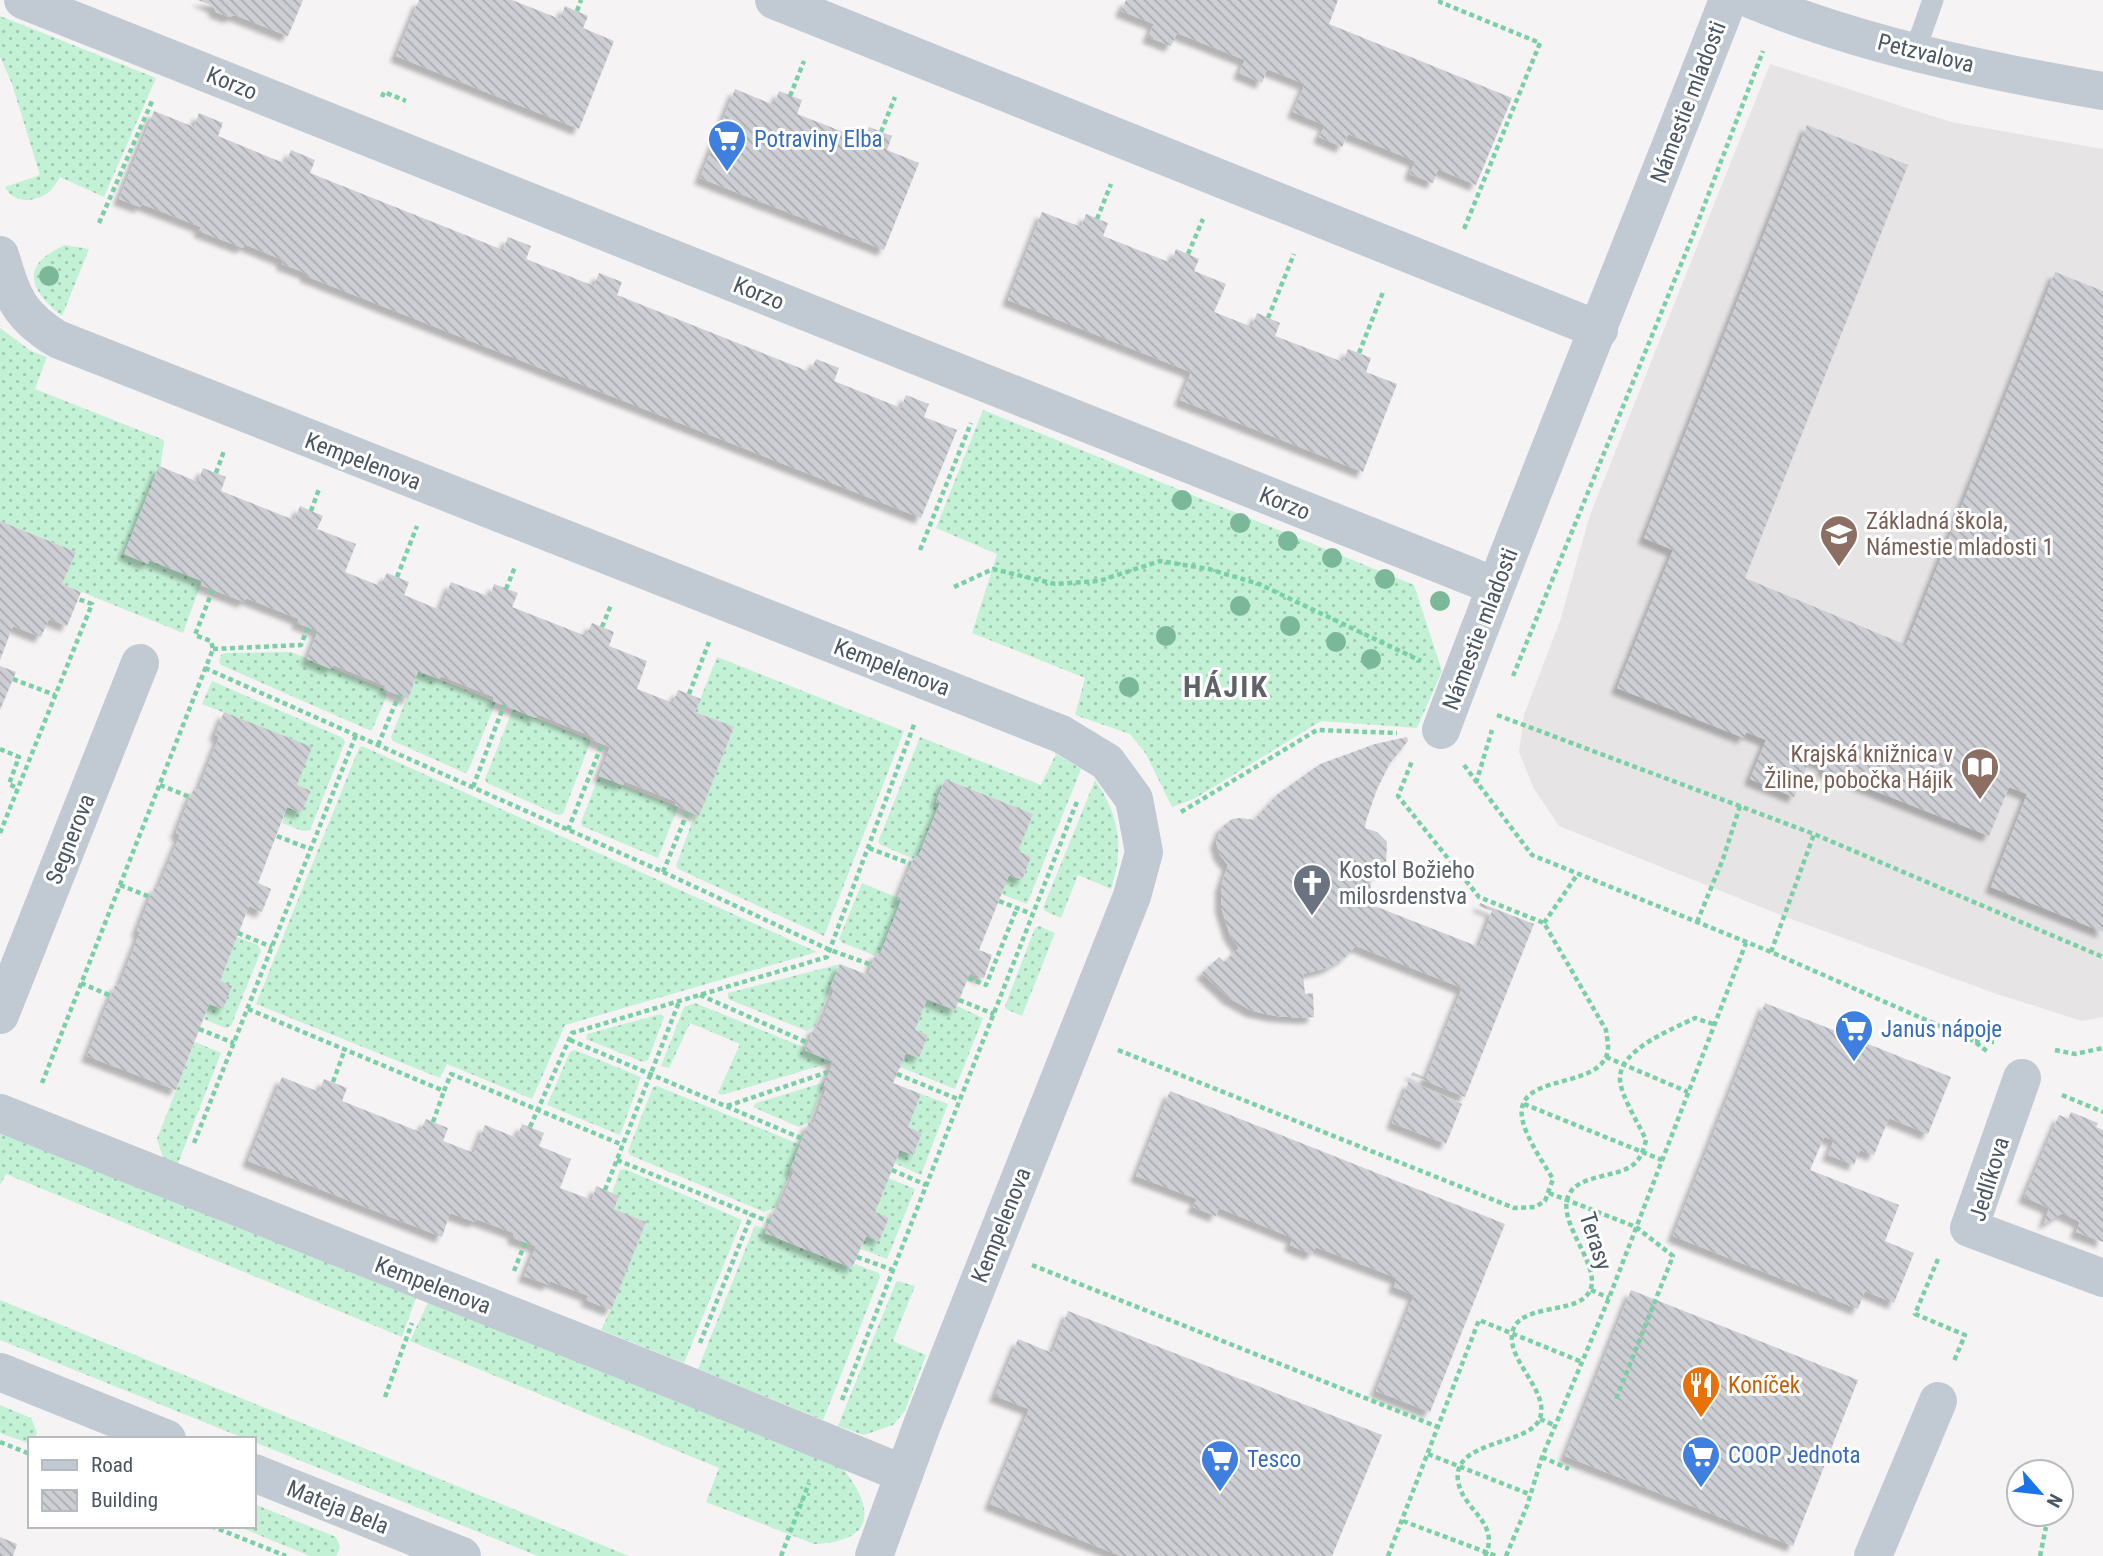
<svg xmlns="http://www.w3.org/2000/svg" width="2103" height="1556" font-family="'Roboto Condensed',sans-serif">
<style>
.education{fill:#e6e4e5}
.grass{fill:url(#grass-dots)}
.building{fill:url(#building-back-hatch);filter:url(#shadow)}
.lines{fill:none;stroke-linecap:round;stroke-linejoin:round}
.path{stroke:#7ad0a6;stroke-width:4.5;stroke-dasharray:5 3.5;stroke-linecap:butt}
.lane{stroke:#c1cad2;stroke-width:21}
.street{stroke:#c1cad2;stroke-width:38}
.tree{fill:#7bb799}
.labels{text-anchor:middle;stroke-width:6;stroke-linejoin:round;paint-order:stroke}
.street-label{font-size:23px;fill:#4a5661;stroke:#fff}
.shop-label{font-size:23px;fill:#366cbe;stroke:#fff;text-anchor:start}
.education-label{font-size:23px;fill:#785e54;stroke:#fff;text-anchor:start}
.worship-label{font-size:23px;fill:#5b616d;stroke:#fff;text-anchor:start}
.food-label{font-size:23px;fill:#c56008;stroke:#fff;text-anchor:start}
.district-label{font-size:30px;font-weight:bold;letter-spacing:2px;fill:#5f6368;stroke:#fff}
</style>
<defs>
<pattern id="grass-dots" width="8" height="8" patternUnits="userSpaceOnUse" patternTransform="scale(1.75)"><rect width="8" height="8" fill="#c3f1d5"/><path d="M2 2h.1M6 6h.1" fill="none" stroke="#a0c6b0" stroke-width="1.8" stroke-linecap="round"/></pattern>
<pattern id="building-back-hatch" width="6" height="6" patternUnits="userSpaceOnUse" patternTransform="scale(1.75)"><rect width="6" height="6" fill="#cdcfd5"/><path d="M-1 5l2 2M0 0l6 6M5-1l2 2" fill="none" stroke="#a8abb0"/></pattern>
<filter id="shadow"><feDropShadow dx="-6" dy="6" stdDeviation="2" flood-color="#0004"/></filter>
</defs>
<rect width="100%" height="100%" fill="#f5f3f3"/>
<path class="education" d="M1770,64L1951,122L2103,149V1017L2082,1021L1994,993L1783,916L1559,826L1534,789L1519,752L1524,715L1560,621L1590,515Z"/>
<g class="grass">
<path d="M0,16L156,78L104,197L60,177C57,181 54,188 50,191C36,203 14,204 5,187L40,175L12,84L0,57Z"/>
<path d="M65,245L89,249L62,316C29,290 19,265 65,245Z"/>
<path d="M0,328L31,351L47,357L35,389L164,440L148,563L149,560L202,581L183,633L62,584L75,552L0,521Z"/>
<path d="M983,410L1414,585L1442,671L1417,728L1321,721L1194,799L1172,807L1146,754L1130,734L1075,715L1085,678L972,633L997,554L936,528Z"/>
<path d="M291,652L384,689L387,695L372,730H369L221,665L219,662L221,655L225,653Z"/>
<path d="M717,657L904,731L824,936L678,869L676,866L695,814L699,815L734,728L695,712Z"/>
<path d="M418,671L496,702L468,771L465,773L393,741L391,737Z"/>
<path d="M212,681L343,738L345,742L310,830L303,831L282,823L287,807L301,813L311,791L297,785L311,747L202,704Z"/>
<path d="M513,709L591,740L563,814L558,815L487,783L485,779Z"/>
<path d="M920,737L1041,785L1056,754L1081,769L1027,904L1001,894L1009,875L1022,880L1031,857L1018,851L1032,814L945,779L936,801L940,803L918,857L915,856L914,859L881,845L878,842Z"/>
<path d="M362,746L817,952L565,1025L532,1099L447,1064L440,1078L256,1004L359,748Z"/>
<path d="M599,776L678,807L658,858L582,826L581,822Z"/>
<path d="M1095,780C1119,814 1125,849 1111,889L1078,875L1061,918L1045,911L1043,908Z"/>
<path d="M862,883L898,898L897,900L901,901L880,954L877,953L876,956L843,943L839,939Z"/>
<path d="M1039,926L1055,933L1022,1016L1006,1009L1005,1006L1035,928Z"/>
<path d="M237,937L258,945L261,951L231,1026L225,1028L204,1019L209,1004L223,1009L220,981Z"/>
<path d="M840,964L815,1026L807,1031L728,999V993Z"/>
<path d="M927,999L955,1010L957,1006L983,1018L955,1089L900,1067L906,1053L919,1058L928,1035L915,1030Z"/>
<path d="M695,1003L806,1048L805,1051L833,1062L722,1095L718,1093L740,1044L690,1023L669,1068L661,1066L684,1007Z"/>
<path d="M661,1014L664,1017L648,1060L643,1062L586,1039L587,1034Z"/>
<path d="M195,1042L221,1053L177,1166L163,1158L157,1139Z"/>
<path d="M575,1050L641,1077L620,1135L547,1105L570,1052Z"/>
<path d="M825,1082L809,1122L799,1127L753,1107L756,1103Z"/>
<path d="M657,1086L801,1145L776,1207L764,1212L630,1155L628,1151L653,1087Z"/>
<path d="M921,1094L948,1104L921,1175L894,1163L900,1150L913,1155L922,1133L908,1127Z"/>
<path d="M0,1134H11L417,1295L402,1337L6,1174L0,1185Z"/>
<path d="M625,1169L742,1220L684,1363L601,1330L611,1309L646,1222L614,1209L619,1196L612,1193L620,1170Z"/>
<path d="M888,1178L915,1189L887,1259L861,1249L866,1236L879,1241L889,1219L875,1212Z"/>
<path d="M755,1225L766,1230L765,1233L852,1268L855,1264L879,1273L880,1277L823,1420L698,1369Z"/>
<path d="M898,1281L915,1286L893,1341L926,1355L905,1411L893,1425L864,1435L838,1426L896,1282Z"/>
<path d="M0,1300L629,1556H538L254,1442V1439H246L0,1340Z"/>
<path d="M429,1300L843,1469C877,1511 873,1542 814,1544L706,1502L719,1468L410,1341Z"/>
<path d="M0,1405L31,1418L37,1433L34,1439H30V1444L0,1433Z"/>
<path d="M254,1504L336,1537L340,1548L336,1556H310L237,1526H254Z"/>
</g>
<g class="building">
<path d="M198,0H303L288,36L235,15L229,17L216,12L213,6Z"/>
<path d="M419,0H512L560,19L565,6L588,16L583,28L614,41L579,129L396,56Z"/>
<path d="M1126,0H1338L1329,24L1512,98L1476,185L1438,169L1433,183L1410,174L1415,161L1348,134L1342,147L1319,137L1325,125L1293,112L1305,84L1267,69L1262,83L1239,73L1245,60L1177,33L1171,46L1148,37L1154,24L1121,11Z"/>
<path d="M735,89L774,105L779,91L802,100L797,114L864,140L869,127L892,136L887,150L919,163L884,250L700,178Z"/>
<path d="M154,111L194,127L199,113L223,123L218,136L276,160L286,163L291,150L315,160L310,173L503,250L508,237L531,246L526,259L594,286L599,273L622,282L617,295L810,372L816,359L839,368L834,381L901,408L906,395L929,404L924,417L957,430L921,518L306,276V273L282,264L283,260L244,244L243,248L199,231L201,227L142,204L140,207L119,199Z"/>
<path d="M1807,125L1908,165L1745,578L1906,645L2055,272L2103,291V932L1991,887L2027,794L2009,787L1989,836L1822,770L1825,766L1810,759L1794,797L1750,779L1766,740L1746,732L1744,738L1617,688L1673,550L1644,538Z"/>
<path d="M1042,212L1081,227L1086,214L1108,223L1103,236L1171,263L1176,249L1199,259L1194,271L1226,284L1214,312L1252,327L1257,313L1280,323L1275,336L1343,362L1348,349L1371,358L1366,372L1397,384L1363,472L1180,400L1191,372L1008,300Z"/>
<path d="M159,466L198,482L203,468L226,477L221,491L294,520L300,506L323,516L317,529L356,544L345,572L380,586L387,573L409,582L404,595L440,610L451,582L490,597L494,584L518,593L512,607L586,636L592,623L614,632L609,646L647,661L637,689L673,703L678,690L689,694L701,699L695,712L734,727L699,816L675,805L677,802L624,781L623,785L599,776L610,747L590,739L591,736L537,714L536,718L493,701L494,697L441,676L439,679L418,671L408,699L384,689L386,686L333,665L331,669L307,659L318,631L297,623L299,619L246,598L244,602L201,585L202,581L149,560L148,564L124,554Z"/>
<path d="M0,521L76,552L62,584L81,592L67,626L49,619L41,637L13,626L0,660Z"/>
<path d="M0,666L16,672L0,710Z"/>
<path d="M224,712L312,747L297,785L311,791L301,813L287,807L258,883L271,889L262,912L249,906L220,981L232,986L223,1009L209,1004L176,1090L87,1056L106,1007L116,984L119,986L140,932L137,931L150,897L155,887L158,888L180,835L176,833L190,797L194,789L198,790L219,737L215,735Z"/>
<path d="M1407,737L1408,741L1390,763L1377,789L1366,821L1365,828L1377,832L1387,842L1386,865L1382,871L1370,877L1372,905L1479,947L1492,911L1479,906L1480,903L1534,924L1465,1097L1411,1075L1413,1072L1426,1078L1462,988L1356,946L1344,958L1327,968L1303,974L1305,994L1313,993L1314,1017L1305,1018L1276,1016L1252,1011L1229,998L1202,973L1219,957L1224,962L1239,948L1230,935L1221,907V886L1228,865L1220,855L1216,842L1222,827L1232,819L1241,818L1254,820L1278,794L1320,764L1375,744Z"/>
<path d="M945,779L1033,814L1018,851L1031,857L1022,880L1009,875L979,950L992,955L984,978L970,973L955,1010L927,999L915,1030L928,1035L919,1058L906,1053L893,1083L921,1094L908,1127L922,1133L913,1155L900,1150L875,1212L889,1218L879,1241L866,1236L852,1268L765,1233L776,1207L778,1209L794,1172L790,1170L809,1122L813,1124L827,1086L824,1085L833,1062L805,1050L815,1026L819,1027L834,990L830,988L840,964L868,975L876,953L880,954L901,901L897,899L915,855L918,857L940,803L936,802Z"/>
<path d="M1765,1003L1951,1077L1928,1134L1889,1118L1874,1155L1860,1150L1854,1165L1828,1155L1834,1140L1824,1137L1810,1170L1899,1205L1885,1241L1914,1253L1894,1303L1865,1291L1858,1309L1673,1236Z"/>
<path d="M282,1077L319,1092L324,1079L347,1088L342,1101L420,1132L426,1119L448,1128L443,1141L474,1153L485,1125L517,1138L522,1124L544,1133L539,1146L571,1159L560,1188L592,1200L596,1186L619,1196L614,1209L646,1222L611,1310L586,1300L589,1296L550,1281L549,1285L524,1276L536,1246L513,1238L514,1233L476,1219L475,1222L450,1213L442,1237L248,1161Z"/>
<path d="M1409,1081L1462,1104L1446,1144L1392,1123Z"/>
<path d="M1170,1091L1505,1224L1430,1412L1376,1391L1414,1295L1394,1287L1397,1278L1316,1247L1312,1254L1301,1250L1290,1245L1293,1238L1219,1208L1216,1216L1193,1207L1197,1199L1136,1176Z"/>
<path d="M2071,1112L2098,1123L2096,1127L2103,1130V1242L2076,1232L2080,1222L2062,1213L2044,1224L2049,1208L2024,1197L2059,1115L2068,1119Z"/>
<path d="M1631,1290L1858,1380L1793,1546L1565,1456Z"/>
<path d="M1068,1311L1382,1435L1332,1556H1121L990,1504L1029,1409L995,1396L1018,1339L1052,1353Z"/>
<path d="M0,1537L17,1544L13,1556H0Z"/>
</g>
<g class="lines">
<g class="path">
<path d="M1441,0L1440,2L1540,43L1464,229"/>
<path d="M577,11L581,0"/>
<path d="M790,96L804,61"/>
<path d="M382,97L384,92L406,101"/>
<path d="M881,132L895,97"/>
<path d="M1097,219L1111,184"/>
<path d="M99,223L153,99"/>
<path d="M1188,254L1203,219"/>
<path d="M1268,318L1294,254"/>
<path d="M1359,353L1383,292"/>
<path d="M216,473L224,451"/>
<path d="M311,511L319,489"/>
<path d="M920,550L971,423"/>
<path d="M397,577L417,526"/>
<path d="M954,587L993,569L1055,584L1099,581L1160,561L1209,569L1259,584L1421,661"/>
<path d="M506,589L515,567"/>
<path d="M602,627L611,605"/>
<path d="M213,649L301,645L308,627"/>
<path d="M205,668L663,872L830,950L872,965"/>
<path d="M1513,676L1693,235L1763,51"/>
<path d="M13,679L55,695"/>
<path d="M689,694L709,642"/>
<path d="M1497,715L1814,834L2103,957"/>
<path d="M378,745L399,695"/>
<path d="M0,749L19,757L9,784L17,788"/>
<path d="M1464,765L1532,855L1771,952L1974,1041L1988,1052"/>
<path d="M1476,783L1492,730"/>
<path d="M160,785L190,797"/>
<path d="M473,787L504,705"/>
<path d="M1181,812L1317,730L1397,733"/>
<path d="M568,830L602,744"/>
<path d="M0,833L92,604L78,599"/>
<path d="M277,836L310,849"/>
<path d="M869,848L911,864"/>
<path d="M663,872L688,811"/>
<path d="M120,885L150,897"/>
<path d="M999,901L1032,914"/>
<path d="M1697,922L1723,859L1740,806"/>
<path d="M1544,923L1577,875"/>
<path d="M238,933L272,947"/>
<path d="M1771,952L1814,834"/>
<path d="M968,978L986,985L1017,908"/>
<path d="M81,983L111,996"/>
<path d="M700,995L808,1043"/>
<path d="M959,1000L994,1014"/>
<path d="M248,1009L444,1091L451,1074L623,1145"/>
<path d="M199,1029L234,1043"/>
<path d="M570,1040L803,1139"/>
<path d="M1975,1041L1994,1042"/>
<path d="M1118,1050L1514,1208L1535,1207L1545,1201L1553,1179C1544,1164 1533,1148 1526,1131C1501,1071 1590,1092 1606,1057C1610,1049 1607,1039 1606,1030L1544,923L1479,897L1398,796L1412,761"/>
<path d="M2055,1050L2075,1054L2103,1048"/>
<path d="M1606,1057L1688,1092"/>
<path d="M897,1074L960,1100"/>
<path d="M333,1082L345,1049"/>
<path d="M42,1083L213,649L211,641L195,635L213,589"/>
<path d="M2062,1095L2103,1112"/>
<path d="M1524,1104L1662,1160"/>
<path d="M727,1106L828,1072"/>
<path d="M433,1122L444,1091"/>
<path d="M530,1127L572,1033L827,957L915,722"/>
<path d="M194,1143L356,735"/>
<path d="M617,1160L770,1222"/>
<path d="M892,1170L926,1185"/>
<path d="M605,1190L679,1002"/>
<path d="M1549,1193L1636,1227L1673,1256L1616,1399"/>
<path d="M857,1257L893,1270"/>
<path d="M1938,1259L1915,1314L1965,1335L1954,1361"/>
<path d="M1032,1265L1438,1427"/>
<path d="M514,1271L525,1243"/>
<path d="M1591,1290L1609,1298"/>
<path d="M700,1343L752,1214"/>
<path d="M385,1397L412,1323"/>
<path d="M842,1400L1078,799"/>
<path d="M1540,1419L1556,1426"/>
<path d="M0,1442L30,1454"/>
<path d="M1428,1454L1529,1494"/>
<path d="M1542,1457L1569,1469"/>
<path d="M1403,1521L1496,1556"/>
<path d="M211,1526L286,1556"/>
<path d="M781,1556L809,1483"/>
<path d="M1388,1556L1479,1320L1582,1362"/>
<path d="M1485,1556C1501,1522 1463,1511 1458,1481C1452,1441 1524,1445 1538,1422C1554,1395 1508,1363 1512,1334C1516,1305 1567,1313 1584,1298C1611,1276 1560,1230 1567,1200C1573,1173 1617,1179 1634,1164C1641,1158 1644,1149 1646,1140C1639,1124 1622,1098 1620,1081C1617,1050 1673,1029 1695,1018L1716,1025"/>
<path d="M1506,1556L1527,1506L1542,1457L1609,1298L1746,943"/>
<path d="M2040,1556L2046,1527"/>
</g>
<path class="lane" d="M1915,51L1933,0"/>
<g class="street">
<path d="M23,0L1495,586"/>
<path d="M774,0L1599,330"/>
<path d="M1752,0C1862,45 1986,71 2103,91"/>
<path d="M0,255C13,297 17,314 57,339L1061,734L1107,762L1134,799L1144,852L1132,896L922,1425L874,1556"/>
<path d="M1441,730C1533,485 1633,244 1728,0"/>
<path d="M0,1015L140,663"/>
<path d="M2022,1078L1969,1228L2103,1278"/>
<path d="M0,1113L684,1384L904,1474"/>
<path d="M0,1372L167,1439"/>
<path d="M254,1473L462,1556"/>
<path d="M1873,1556L1938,1401"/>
</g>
</g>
<g class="tree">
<circle cx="49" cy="276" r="10"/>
<circle cx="1182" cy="500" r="10"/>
<circle cx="1240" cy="523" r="10"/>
<circle cx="1288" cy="541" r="10"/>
<circle cx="1332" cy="558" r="10"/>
<circle cx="1385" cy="579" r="10"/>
<circle cx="1440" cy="601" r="10"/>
<circle cx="1240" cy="606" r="10"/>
<circle cx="1290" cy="626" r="10"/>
<circle cx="1166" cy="636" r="10"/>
<circle cx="1336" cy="642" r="10"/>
<circle cx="1371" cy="659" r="10"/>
<circle cx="1129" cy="687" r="10"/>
</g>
<defs>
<symbol id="supermarket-pin" viewBox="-11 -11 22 30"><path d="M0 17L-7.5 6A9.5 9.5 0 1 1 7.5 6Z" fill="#3f7fe0" stroke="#fff"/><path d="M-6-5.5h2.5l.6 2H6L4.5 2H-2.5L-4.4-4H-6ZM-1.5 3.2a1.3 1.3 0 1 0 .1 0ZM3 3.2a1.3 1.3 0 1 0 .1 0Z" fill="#fff"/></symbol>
<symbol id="school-pin" viewBox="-11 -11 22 30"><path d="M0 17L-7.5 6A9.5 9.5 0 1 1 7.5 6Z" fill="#8d6e63" stroke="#fff"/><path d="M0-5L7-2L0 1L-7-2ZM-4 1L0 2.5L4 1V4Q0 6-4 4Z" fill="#fff"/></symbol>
<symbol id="library-pin" viewBox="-11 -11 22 30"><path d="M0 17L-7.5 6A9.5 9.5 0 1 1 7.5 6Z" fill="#8d6e63" stroke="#fff"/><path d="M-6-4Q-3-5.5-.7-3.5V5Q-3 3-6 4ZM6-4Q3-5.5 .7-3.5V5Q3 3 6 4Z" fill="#fff"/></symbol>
<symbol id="church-pin" viewBox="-11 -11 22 30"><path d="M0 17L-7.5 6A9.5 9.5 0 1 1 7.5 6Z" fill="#6b7280" stroke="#fff"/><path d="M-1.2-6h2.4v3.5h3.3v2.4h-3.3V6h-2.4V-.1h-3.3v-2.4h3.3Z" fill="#fff"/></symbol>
<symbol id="restaurant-pin" viewBox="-11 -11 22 30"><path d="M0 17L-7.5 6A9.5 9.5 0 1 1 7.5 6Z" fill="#e8710a" stroke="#fff"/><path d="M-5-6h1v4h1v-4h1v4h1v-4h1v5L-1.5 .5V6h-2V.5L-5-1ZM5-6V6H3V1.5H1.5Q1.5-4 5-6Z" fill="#fff"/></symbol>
</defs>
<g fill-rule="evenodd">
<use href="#supermarket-pin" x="705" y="117" width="44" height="60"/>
<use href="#school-pin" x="1817" y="512" width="44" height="60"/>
<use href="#library-pin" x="1958" y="745" width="44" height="60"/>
<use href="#church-pin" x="1290" y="861" width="44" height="60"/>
<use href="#supermarket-pin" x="1832" y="1007" width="44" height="60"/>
<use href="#restaurant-pin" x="1679" y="1363" width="44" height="60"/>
<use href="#supermarket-pin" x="1679" y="1433" width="44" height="60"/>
<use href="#supermarket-pin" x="1198" y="1437" width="44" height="60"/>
</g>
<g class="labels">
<g class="street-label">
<text transform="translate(1926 53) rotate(14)" y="8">Petzvalova</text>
<text transform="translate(232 83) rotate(22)" y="8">Korzo</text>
<text transform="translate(1688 102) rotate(-69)" y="8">Námestie mladosti</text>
<text transform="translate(759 293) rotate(22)" y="8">Korzo</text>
<text transform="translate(363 461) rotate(21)" y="8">Kempelenova</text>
<text transform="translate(1285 503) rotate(22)" y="8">Korzo</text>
<text transform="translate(1480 629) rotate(-69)" y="8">Námestie mladosti</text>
<text transform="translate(892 667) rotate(21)" y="8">Kempelenova</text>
<text transform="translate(70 839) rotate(-68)" y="8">Segnerova</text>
<text transform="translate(1989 1179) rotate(-73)" y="8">Jedlíkova</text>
<text transform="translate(1001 1225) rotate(-68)" y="8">Kempelenova</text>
<text transform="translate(1596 1241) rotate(72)" y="8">Terasy</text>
<text transform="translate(433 1285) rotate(21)" y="8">Kempelenova</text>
<text transform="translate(338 1507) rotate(22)" y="8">Mateja Bela</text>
</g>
<g class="shop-label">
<text x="754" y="147">Potraviny Elba</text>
<text x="1881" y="1037">Janus nápoje</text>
<text x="1728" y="1463">COOP Jednota</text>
<text x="1247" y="1467">Tesco</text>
</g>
<g class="education-label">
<text x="1866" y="529">Základná škola,<tspan x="1866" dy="26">Námestie mladosti 1</tspan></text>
<text x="1953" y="762" text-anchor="end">Krajská knižnica v<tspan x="1953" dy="26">Žiline, pobočka Hájik</tspan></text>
</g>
<g class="worship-label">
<text x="1339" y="878">Kostol Božieho<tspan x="1339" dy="26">milosrdenstva</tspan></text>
</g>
<g class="food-label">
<text x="1728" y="1393">Koníček</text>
</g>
<g class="district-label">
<text x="1226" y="697">HÁJIK</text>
</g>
</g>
<rect x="28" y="1437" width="228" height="91" fill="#ffffff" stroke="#b7bbc0" stroke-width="2"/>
<rect x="42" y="1460" width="35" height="10" fill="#c1cad2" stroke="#b7bbc0" stroke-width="2"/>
<text x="91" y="1472" font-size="21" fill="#4a5661">Road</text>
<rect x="42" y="1490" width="35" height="21" fill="url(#building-back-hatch)" stroke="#b7bbc0" stroke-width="2"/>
<text x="91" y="1507" font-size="21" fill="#4a5661">Building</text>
<g transform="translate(2040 1493) rotate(118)"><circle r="33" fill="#ffffff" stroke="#b7bbc0" stroke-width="2"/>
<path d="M0-5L12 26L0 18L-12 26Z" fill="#1a73e8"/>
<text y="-10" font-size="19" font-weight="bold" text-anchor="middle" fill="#4a5661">N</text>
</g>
</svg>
